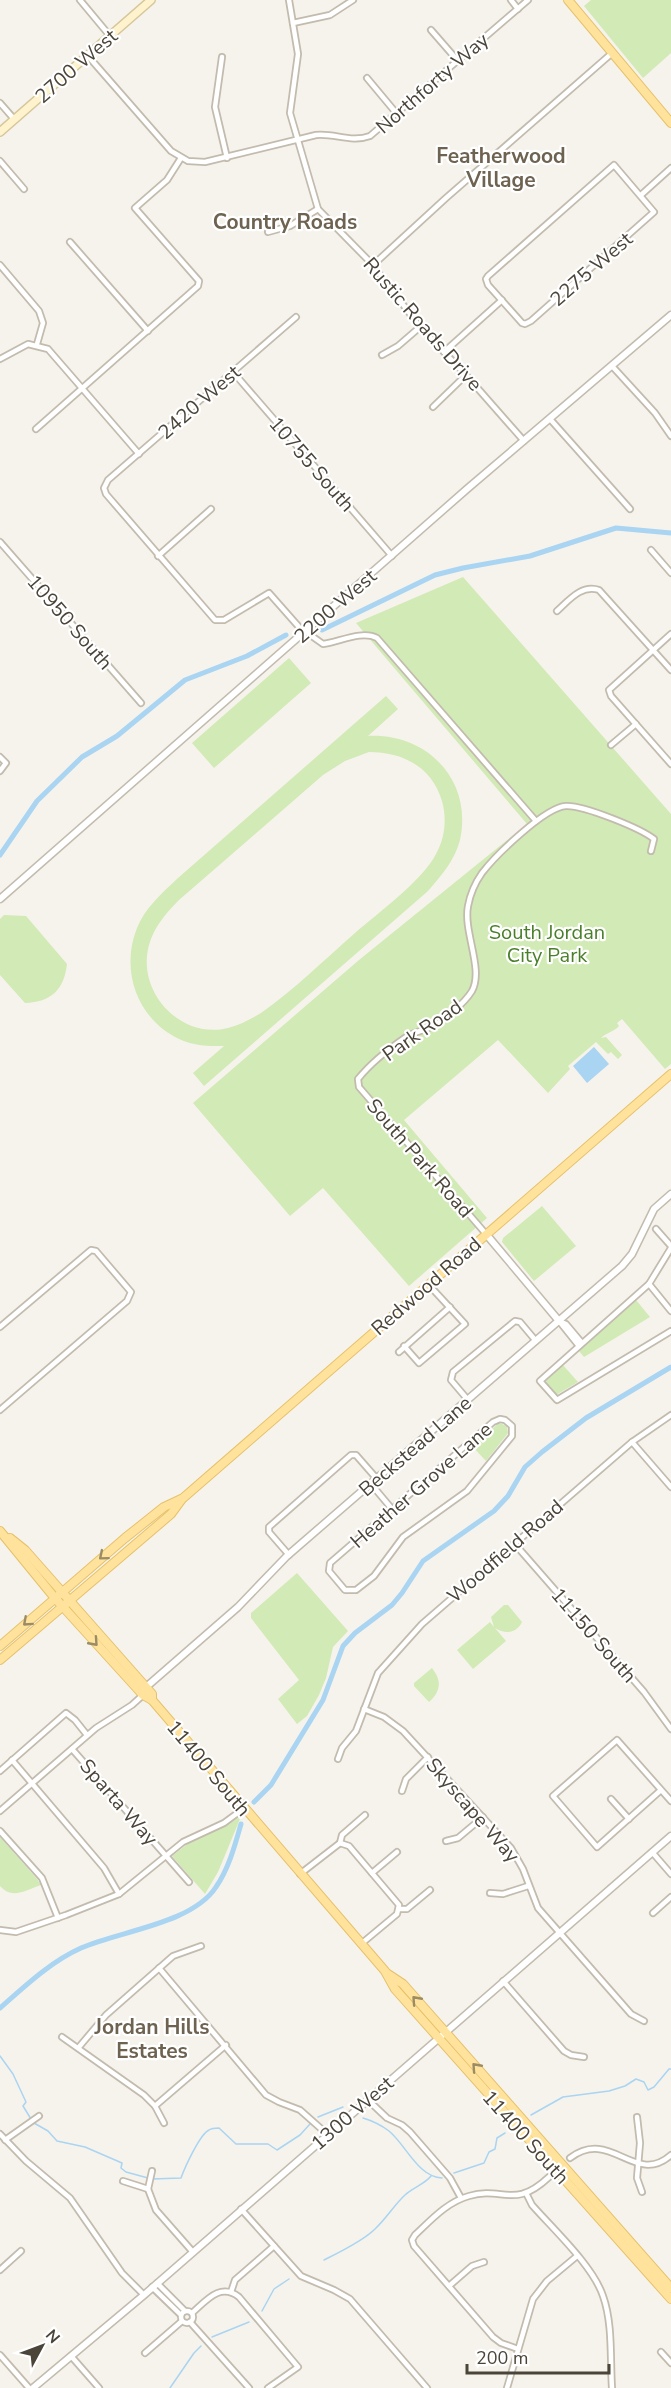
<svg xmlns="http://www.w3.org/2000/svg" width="671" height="2388" font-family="'Nunito Sans',sans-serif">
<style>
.green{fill:#d2eab5;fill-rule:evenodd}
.water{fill:#a9d4f2}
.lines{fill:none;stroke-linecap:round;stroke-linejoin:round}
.stream{stroke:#a9d4f2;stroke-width:1.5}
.canal{stroke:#a9d4f2;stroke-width:5}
.minor-casing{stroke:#c2bbae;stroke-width:8}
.tertiary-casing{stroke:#c2bbae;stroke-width:9}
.secondary-casing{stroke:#d6c79b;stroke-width:10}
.primary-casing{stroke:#e6c16a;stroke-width:10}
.minor{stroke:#fff;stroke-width:4.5}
.tertiary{stroke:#fff;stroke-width:6}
.secondary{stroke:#fff3cd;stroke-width:7}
.primary{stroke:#ffe39c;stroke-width:8}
.oneway{stroke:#9c8c66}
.labels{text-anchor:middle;stroke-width:4.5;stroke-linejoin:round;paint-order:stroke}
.street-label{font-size:20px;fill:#4b4439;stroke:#fff}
.park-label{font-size:20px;fill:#4a7f2a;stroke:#fff}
.neighbourhood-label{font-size:21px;font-weight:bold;fill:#6e6250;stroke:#fff}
</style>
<rect width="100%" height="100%" fill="#f6f3ec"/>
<g class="green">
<path d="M591,0H671V53L643,78L584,6Z"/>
<path d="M463,577L671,814V1064L665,1069L622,1019L617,1023L619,1026C614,1032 607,1032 601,1038L606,1037L622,1055L618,1059L611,1052L608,1054L596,1042L568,1066L570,1069L548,1093L498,1040L404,1120L487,1218L409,1286L323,1188L290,1216L193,1103L359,960L527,824L356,623Z"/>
<path d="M289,658L311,683L214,768L192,743Z"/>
<path d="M386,696L398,709L368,736C427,733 473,780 460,840C455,860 441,876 428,891L204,1086L193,1073L224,1046C209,1046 193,1046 179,1039C137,1019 120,970 137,928C145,908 162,893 178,878ZM369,752C403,752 432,767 442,801C447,819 445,838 436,854C423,880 378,913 355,933C324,960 294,990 261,1013C251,1019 240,1025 228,1028C181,1040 136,992 149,945C154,927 166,913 179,900L323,775L345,761Z"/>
<path d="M4,915L26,916L67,964C64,990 51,1002 25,1003L0,975V919Z"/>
<path d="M542,1206L576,1246L534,1281L502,1242L503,1238Z"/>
<path d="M636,1300L650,1317L584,1357L579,1351Z"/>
<path d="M562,1364L578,1382L556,1395L546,1384V1381Z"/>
<path d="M499,1423L507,1426L508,1433L486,1461L472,1446Z"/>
<path d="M297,1573L348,1631L333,1647L326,1678L319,1695L307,1716L297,1724L278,1699L299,1680L251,1618V1613Z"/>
<path d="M504,1605H508L522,1622C516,1634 505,1634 495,1628L506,1641L473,1669L457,1650L490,1622L494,1627L491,1617Z"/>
<path d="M432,1668C442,1681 441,1691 429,1702L414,1686V1683Z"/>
<path d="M238,1818L240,1819L218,1872L205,1894L172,1856L194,1839L226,1826Z"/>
<path d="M0,1837L37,1879L41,1885C26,1890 12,1900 0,1886Z"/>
</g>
<path class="water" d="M594,1047L609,1064L587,1083L573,1066Z"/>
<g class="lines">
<g class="stream">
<path d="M0,2056L13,2074L26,2102L23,2106L31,2119"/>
<path d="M531,2115L563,2097L609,2091L625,2086L636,2079L644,2082L648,2090L654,2087L669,2069H671"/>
<path d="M318,2117L343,2107"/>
<path d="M363,2118C373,2121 381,2125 389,2131C406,2145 418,2177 442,2178"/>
<path d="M34,2123L48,2131L57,2141L85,2147L122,2163L121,2168L126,2172L148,2178"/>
<path d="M454,2173L484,2163L489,2152L495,2149L497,2138L505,2133"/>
<path d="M152,2179L181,2178C185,2167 200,2134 209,2130C212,2128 216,2128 219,2128L236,2144H268L277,2150L300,2135L310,2124"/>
<path d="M324,2260C340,2252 363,2241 375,2229C387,2218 394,2205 405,2195C412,2188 425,2184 431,2176"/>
<path d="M262,2311L274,2289L289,2279"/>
<path d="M212,2337L249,2322"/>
<path d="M170,2388L194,2353L201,2346"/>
</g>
<g class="canal">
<path d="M322,630L435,575L463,568L530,556L616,528L671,533"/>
<path d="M0,855L37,801L82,757L117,736L185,680L247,656L286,635"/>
<path d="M254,1802L271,1785L323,1700L343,1646L355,1633L392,1605L402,1593L423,1561L494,1511L508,1496L525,1467L542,1452L586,1418L671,1367"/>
<path d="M0,2008C25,1986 50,1962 81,1948C119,1931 192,1924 216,1887C229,1868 235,1845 241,1824"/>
</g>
<defs>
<g id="minor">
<path d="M80,0L110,36"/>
<path d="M289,0L298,54L290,113L318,209L373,265L420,327L466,375L524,441"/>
<path d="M511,0L518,9"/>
<path d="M293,23L330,15L353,0"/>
<path d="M431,30L458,61"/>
<path d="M88,56L171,151L188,161L205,162L316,135C335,133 351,143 370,136L528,0"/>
<path d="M222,57L215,107L227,158"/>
<path d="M367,78L397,114"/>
<path d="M0,103L14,119"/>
<path d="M0,161L24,189"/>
<path d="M614,165L654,212L531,321L525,324L522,323L488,285L486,279L488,276Z"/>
<path d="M641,195L671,168"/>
<path d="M268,232L290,226L318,209"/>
<path d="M70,242L148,331"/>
<path d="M0,265L39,311L43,323L37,344"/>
<path d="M373,265L446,198L611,54"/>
<path d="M296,317L108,480L104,488L106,494L215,620H224L269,593L299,627L323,644C339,642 362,630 377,638L536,821"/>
<path d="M444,352L502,300"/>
<path d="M382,355L398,346L420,327"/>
<path d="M0,359L28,344L48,349L139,454"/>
<path d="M612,366L655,413L671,436"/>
<path d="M233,372L392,556"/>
<path d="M433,407L466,375"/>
<path d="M550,419L630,509"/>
<path d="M36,429L198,286L199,281L135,208L167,180L181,158"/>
<path d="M0,542L141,703"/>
<path d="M651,550L671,573"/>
<path d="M158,556L211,509"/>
<path d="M557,611C569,600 582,584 599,590L671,670"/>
<path d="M671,634L609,690L611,696L671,764"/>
<path d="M611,745L636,724"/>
<path d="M0,757L6,763L0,771"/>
<path d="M656,1229L671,1246"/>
<path d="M486,1234L359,1087L358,1079C370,1064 390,1048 406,1037C413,1032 423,1031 431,1027C444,1020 464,1004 472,991C484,969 463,932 468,906C470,895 475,883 482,873C495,856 545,807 566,806C583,805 640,828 654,839L651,851"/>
<path d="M671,1248L649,1284L540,1381L557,1400L671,1331"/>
<path d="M649,1284L671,1311"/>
<path d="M559,1321L566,1324L582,1343"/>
<path d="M559,1321L579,1346"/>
<path d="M0,1327L91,1250L96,1251L131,1292L127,1301L0,1410"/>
<path d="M404,1346L419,1363L465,1324L428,1284"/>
<path d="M399,1352L450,1307"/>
<path d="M468,1400L451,1380L453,1372L515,1321L520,1322L536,1341"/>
<path d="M500,1419L505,1420L512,1426V1436L467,1491L403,1537L374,1576L356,1590H345L329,1571L330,1563L493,1422Z"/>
<path d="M632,1442L671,1487"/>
<path d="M371,1484L392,1509"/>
<path d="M514,1543L644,1692L671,1729"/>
<path d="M289,1555L269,1532V1527L351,1455H356L377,1479"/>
<path d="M364,1709L384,1717L403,1731L511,1848L523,1869L538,1908L631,2014L644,2021"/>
<path d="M72,1749L189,1882"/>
<path d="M338,1759L342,1748L356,1731L378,1673L422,1624L632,1442L671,1415"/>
<path d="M12,1760L104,1868L119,1894"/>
<path d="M0,1771L66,1713L75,1720L87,1735"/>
<path d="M661,1790L597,1847L553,1796L617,1740L671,1801"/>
<path d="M402,1791L406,1779L428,1757"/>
<path d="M611,1799L629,1819"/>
<path d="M0,1811L96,1728L132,1705L143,1695"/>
<path d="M0,1831L42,1878L58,1918"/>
<path d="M446,1841L458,1838L483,1817"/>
<path d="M340,1843L349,1846L399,1905L397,1914L361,1944"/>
<path d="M340,1843L342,1835L365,1815"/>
<path d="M652,1852L671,1874"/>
<path d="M372,1873L397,1852"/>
<path d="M300,1874L340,1843"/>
<path d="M490,1893L503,1894L528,1886"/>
<path d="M399,1909H407L430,1890"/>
<path d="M653,1913L671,1897"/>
<path d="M0,1930L16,1932L66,1915L119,1894L183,1842L224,1823L243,1809"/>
<path d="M159,1968L266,2095L279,2102L300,2110L327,2134"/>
<path d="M503,1981L564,2051L571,2055L584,2057"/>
<path d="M62,2037L144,2095L155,2106L164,2123"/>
<path d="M79,2047L106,2015L173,1956L201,1946"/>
<path d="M368,2100L387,2118L402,2125L410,2132L450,2178L461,2198"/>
<path d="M155,2106L226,2045"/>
<path d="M637,2117L640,2143L637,2178L642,2192"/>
<path d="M0,2134L26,2161L70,2198L122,2273L144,2295"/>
<path d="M5,2140L39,2116"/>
<path d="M570,2158C611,2127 635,2187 671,2155"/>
<path d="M152,2171L148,2189L156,2210L192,2251"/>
<path d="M123,2181L148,2189"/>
<path d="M526,2193L532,2205C554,2230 593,2266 603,2296C613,2324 610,2359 612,2388"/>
<path d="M241,2209L301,2276L334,2290L350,2299L427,2388"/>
<path d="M0,2270L21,2251"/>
<path d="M157,2283L185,2311"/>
<path d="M449,2286L472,2266L484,2262"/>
<path d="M152,2287L181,2315"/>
<path d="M231,2292L235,2280L274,2246"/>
<circle cx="187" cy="2317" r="6"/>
<path d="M192,2313C206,2301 220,2282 239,2297L298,2367L268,2388"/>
<path d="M190,2322L249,2388"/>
<path d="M518,2349L501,2343L493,2337L414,2246L412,2240L415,2235C431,2220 447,2202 469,2196C503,2186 514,2210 549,2177"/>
<path d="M661,2352L671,2363"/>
<path d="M145,2353L182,2321"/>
<path d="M0,2355L29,2388"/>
<path d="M71,2356L99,2388"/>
<path d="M507,2388L533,2299L547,2281L577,2256"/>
</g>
<g id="tertiary">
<path d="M0,899L467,489L671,315"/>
<path d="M486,1234L559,1321"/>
<path d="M145,1688L238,1607L287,1556L622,1266L632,1254L654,1209L671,1194"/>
<path d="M33,2388L144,2295L671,1836"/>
</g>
<path id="secondary" d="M0,132L151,0"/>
<g id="primary">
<path d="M568,0L671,123"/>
<path d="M0,1531L54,1597L143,1695L152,1700L385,1971L395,1989L671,2299"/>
<path d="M10,1538L25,1550L152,1694V1700"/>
<path d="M0,1646L125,1538L164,1507L181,1499"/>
<path d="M0,1660L171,1514L182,1499L671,1074"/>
<path d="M388,1974L403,1984L671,2288"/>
</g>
</defs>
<use href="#minor" class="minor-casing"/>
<use href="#tertiary" class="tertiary-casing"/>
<use href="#secondary" class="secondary-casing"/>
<use href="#primary" class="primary-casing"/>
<use href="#minor" class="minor"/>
<use href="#tertiary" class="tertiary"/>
<use href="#secondary" class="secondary"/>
<use href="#primary" class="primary"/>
</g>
<defs><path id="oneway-chevron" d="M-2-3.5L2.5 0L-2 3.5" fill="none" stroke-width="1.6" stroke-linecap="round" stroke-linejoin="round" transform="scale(1.5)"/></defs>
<g class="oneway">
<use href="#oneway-chevron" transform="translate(103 1556) rotate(140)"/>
<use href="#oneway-chevron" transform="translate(27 1622) rotate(138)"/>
<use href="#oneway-chevron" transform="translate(94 1642) rotate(48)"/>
<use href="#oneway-chevron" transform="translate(416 2000) rotate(-132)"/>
<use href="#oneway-chevron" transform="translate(476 2067) rotate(-132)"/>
</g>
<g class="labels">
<g class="street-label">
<text transform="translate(76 66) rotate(-41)" y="7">2700 West</text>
<text transform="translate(432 83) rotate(-41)" y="7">Northforty Way</text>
<text transform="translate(591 269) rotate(-41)" y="7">2275 West</text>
<text transform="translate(423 324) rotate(49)" y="7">Rustic Roads Drive</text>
<text transform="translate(199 402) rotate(-41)" y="7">2420 West</text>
<text transform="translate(312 464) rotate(49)" y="7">10755 South</text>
<text transform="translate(335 606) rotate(-41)" y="7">2200 West</text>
<text transform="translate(70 622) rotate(49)" y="7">10950 South</text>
<text transform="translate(422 1030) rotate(-35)" y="7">Park Road</text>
<text transform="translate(420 1158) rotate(49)" y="7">South Park Road</text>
<text transform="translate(426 1286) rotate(-41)" y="7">Redwood Road</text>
<text transform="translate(415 1446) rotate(-41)" y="7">Beckstead Lane</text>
<text transform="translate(421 1485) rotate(-41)" y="7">Heather Grove Lane</text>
<text transform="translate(505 1551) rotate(-41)" y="7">Woodfield Road</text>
<text transform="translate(594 1635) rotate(49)" y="7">11150 South</text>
<text transform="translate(209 1768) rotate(50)" y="7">11400 South</text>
<text transform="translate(119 1802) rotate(49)" y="7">Sparta Way</text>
<text transform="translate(473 1810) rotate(49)" y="7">Skyscape Way</text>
<text transform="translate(352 2113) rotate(-41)" y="7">1300 West</text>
<text transform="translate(526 2137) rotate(48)" y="7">11400 South</text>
</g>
<g class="park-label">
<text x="547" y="939">South Jordan<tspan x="547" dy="23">City Park</tspan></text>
</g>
<g class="neighbourhood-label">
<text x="501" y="163">Featherwood<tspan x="501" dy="24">Village</tspan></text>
<text x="285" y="229">Country Roads</text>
<text x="152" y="2034">Jordan Hills<tspan x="152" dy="24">Estates</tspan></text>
</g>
</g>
<g transform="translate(42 2346) rotate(49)" stroke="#ffffff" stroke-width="4.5" paint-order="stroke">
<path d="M0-4.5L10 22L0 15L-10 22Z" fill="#4b4439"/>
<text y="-9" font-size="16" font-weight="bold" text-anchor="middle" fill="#4b4439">N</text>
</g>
<path d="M467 2364v9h142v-9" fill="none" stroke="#4b4439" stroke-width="3"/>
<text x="476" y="2364" font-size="18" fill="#4b4439" stroke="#ffffff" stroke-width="4.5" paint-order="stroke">200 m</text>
</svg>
